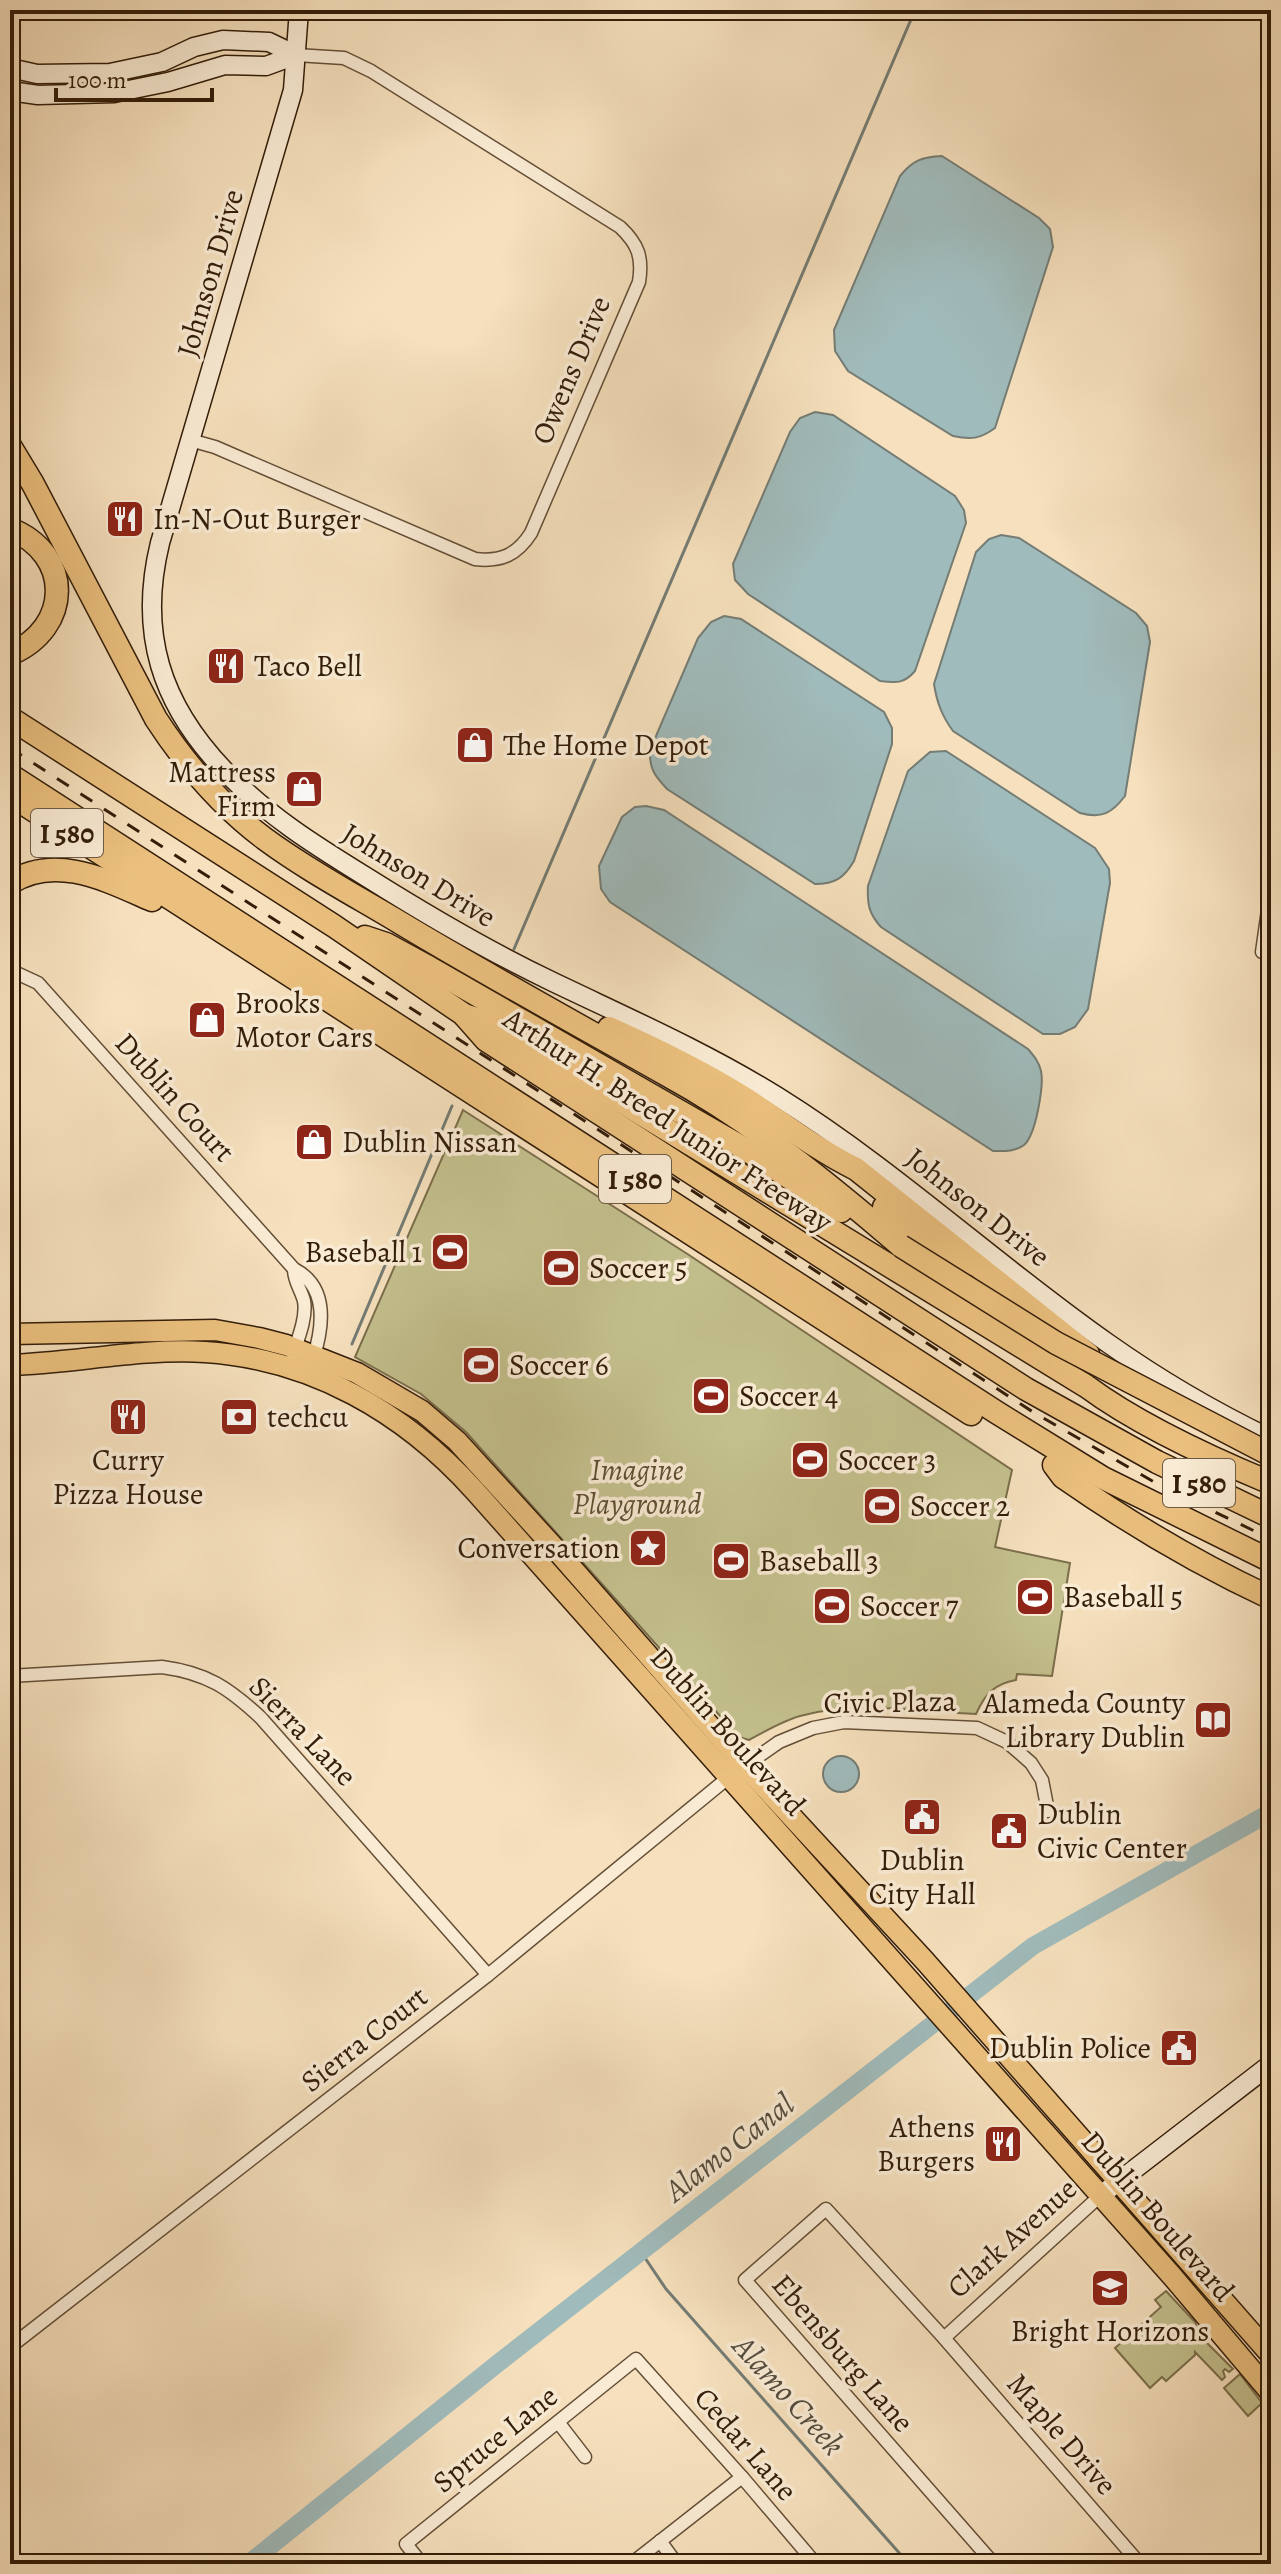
<svg xmlns="http://www.w3.org/2000/svg" width="1281" height="2574" font-family="Alegreya,serif">
<style>
.green{fill:#c3c08d;stroke:#7b6e4b;stroke-width:2}
.water{fill:#a0bbbb;stroke:#747c74;stroke-width:2}
.lines{fill:none;stroke-linecap:round;stroke-linejoin:round}
.stream{stroke:#747c74;stroke-width:3}
.river{stroke:#a0bbbb;stroke-width:18}
.street-casing{stroke:#644e36;stroke-width:15}
.secondary-casing{stroke:#331d09;stroke-width:21}
.primary-casing{stroke:#331d09;stroke-width:23}
.highway-casing{stroke:#331d09;stroke-width:25}
.street{stroke:#f9ebd4;stroke-width:12}
.secondary{stroke:#f9ebd4;stroke-width:18}
.primary{stroke:#ebc07e;stroke-width:20}
.highway{stroke:#ebc07e;stroke-width:22}
.rail{stroke:#331d09;stroke-width:3;stroke-dasharray:14 14;stroke-linecap:butt}
.highway-bridge-casing{stroke:#331d09;stroke-width:25;stroke-linecap:butt}
.highway-bridge{stroke:#ebc07e;stroke-width:22}
.labels{text-anchor:middle;stroke-width:7;stroke-linejoin:round;paint-order:stroke}
.shield{fill:#f9ebd4;stroke:#6e5b46;stroke-width:2}
.shield-label{font-size:28px;font-weight:bold;fill:#331d09}
.street-label{font-size:30px;fill:#331d09;stroke:#f9ebd4}
.poi-label{font-size:30px;fill:#331d09;stroke:#f9ebd4;text-anchor:start}
.park-label{font-size:30px;font-style:italic;fill:#5e4e31;stroke:#f9ebd4}
.water-label{font-size:32px;font-style:italic;fill:#544c3e;stroke:#f9ebd4}
</style>
<rect width="100%" height="100%" fill="#f6e0bd"/>
<filter id="stains"><feTurbulence type="fractalNoise" baseFrequency=".0025" numOctaves="4"/><feColorMatrix values="0 0 0 0 .2 0 0 0 0 .09 0 0 0 0 .02 0 0 0 .5 -.17"/></filter>
<radialGradient id="worn" r=".72"><stop offset=".6" stop-color="#630" stop-opacity="0"/><stop offset="1" stop-color="#630" stop-opacity=".3"/></radialGradient>
<g class="green">
<path d="M463,1110L689,1255L1012,1470L995,1547L1070,1563L1052,1676L1017,1674L1016,1680C994,1684 985,1694 976,1714C918,1712 857,1700 800,1716C782,1721 766,1731 749,1740L739,1737L466,1432L421,1394L355,1357Z"/>
<path d="M1166,2291L1195,2322L1201,2337L1233,2369L1229,2372L1225,2369L1223,2371L1225,2377L1222,2380L1195,2352V2355L1166,2381L1162,2377L1150,2388L1115,2348L1161,2307L1155,2300Z"/>
<path d="M1240,2374L1262,2403L1248,2416L1224,2388Z"/>
</g>
<g class="water">
<path d="M942,156L1039,218L1050,229L1053,247L995,428C980,439 971,440 953,436L848,371L835,351L834,330L900,176C913,160 922,157 942,156Z"/>
<path d="M815,412L833,415L955,496L964,510L966,523L915,671C904,684 896,683 880,681L748,594L735,580L733,564L790,432L800,418Z"/>
<path d="M1001,535L1019,538L1136,613L1147,626L1150,642L1125,796C1112,813 1102,819 1080,813L953,731C942,716 937,703 934,684L976,552L989,539Z"/>
<path d="M724,616L741,619L884,712L892,728V744L854,861C844,878 835,884 815,884L667,789C655,776 649,769 650,750L698,638L711,622Z"/>
<path d="M946,751L1095,848L1109,869L1110,883L1088,1009L1075,1027L1060,1034H1043L881,927C869,914 867,904 868,886L908,771L930,752Z"/>
<path d="M646,806L664,810L1028,1049C1034,1056 1039,1062 1041,1071C1044,1085 1036,1135 1024,1145C1015,1152 1003,1151 993,1151L610,902L601,889L599,866L622,817L635,807Z"/>
<circle cx="841" cy="1774" r="18"/>
</g>
<g class="lines">
<g class="stream">
<path d="M514,949L915,10"/>
<path d="M352,1344L452,1106"/>
<path d="M641,2252L666,2289L909,2564"/>
</g>
<path class="river" d="M248,2564L497,2364L1033,1946L1271,1812"/>
<defs>
<g id="street">
<path d="M190,440L215,447L475,559C501,562 517,555 531,533L639,282C643,257 638,244 620,227L371,71L344,58L296,55"/>
<path d="M1271,889L1262,952L1271,954"/>
<path d="M10,970L38,983L294,1269C329,1287 323,1328 313,1359"/>
<path d="M293,1354C298,1339 307,1317 304,1301C301,1289 294,1282 294,1269"/>
<path d="M10,1676L162,1667C207,1673 229,1688 261,1718L488,1975"/>
<path d="M944,2338L1101,2195"/>
<path d="M10,2347L488,1975L729,1777L779,1742L813,1728L844,1722L977,1728L1007,1742L1031,1763L1042,1780L1048,1811"/>
<path d="M558,2422L585,2457"/>
<path d="M660,2541L677,2564"/>
<path d="M422,2564L406,2544L636,2359L742,2477L816,2564"/>
<path d="M631,2564L742,2477"/>
<path d="M994,2564L745,2280L826,2209L944,2338L1140,2564"/>
</g>
<g id="secondary">
<path d="M299,10L293,90L160,543C138,633 161,704 224,770C266,815 316,846 368,878C427,915 488,951 551,981C628,1018 706,1052 778,1097C895,1170 996,1265 1109,1344C1160,1380 1215,1412 1271,1439"/>
<path d="M10,68L37,74L110,73L162,62L194,47L223,40L269,42L296,55"/>
<path d="M10,91L38,95L114,93L168,82L225,65L266,66L296,55"/>
<path d="M1101,2195L1271,2064"/>
</g>
<g id="primary">
<path d="M10,1334L215,1330L259,1338L286,1345L357,1373L422,1411L457,1441L551,1544L745,1766L925,1961L1271,2355"/>
<path d="M10,1365C75,1363 140,1348 205,1352C312,1359 404,1412 475,1491L1172,2276L1271,2393"/>
</g>
<g id="highway">
<path d="M10,446L33,484L156,719C186,765 221,806 265,839C307,870 354,895 399,922C487,975 577,1024 667,1075C751,1121 828,1183 901,1246"/>
<path d="M10,529C73,554 72,628 10,654"/>
<path d="M10,718L334,926L463,1014L486,1040L1026,1389L1157,1462L1271,1517"/>
<path d="M10,775L996,1412L1103,1478L1271,1561"/>
<path d="M10,795L971,1414"/>
<path d="M10,883C56,853 108,881 152,900"/>
<path d="M365,937L386,944L430,968L745,1149L841,1211"/>
<path d="M464,1015L496,1025L1086,1386C1136,1423 1213,1459 1271,1483"/>
<path d="M609,1028C656,1049 703,1072 746,1099C783,1123 817,1150 856,1169L1088,1354"/>
<path d="M884,1207L960,1275"/>
<path d="M1054,1465L1063,1477C1129,1523 1198,1564 1271,1598"/>
</g>
</defs>
<use href="#street" class="street-casing"/>
<use href="#secondary" class="secondary-casing"/>
<use href="#primary" class="primary-casing"/>
<use href="#highway" class="highway-casing"/>
<use href="#street" class="street"/>
<use href="#secondary" class="secondary"/>
<use href="#primary" class="primary"/>
<use href="#highway" class="highway"/>
<path class="rail" d="M10,748L1033,1412L1161,1486L1271,1539"/>
<defs>
<path id="highway-bridge" d="M901,1246L1056,1343L1271,1455"/>
</defs>
<use href="#highway-bridge" class="highway-bridge-casing"/>
<use href="#highway-bridge" class="highway-bridge"/>
</g>
<defs>
<symbol id="restaurant-square" viewBox="-11 -11 22 22"><rect x="-9" y="-9" width="18" height="18" rx="4" fill="#8f2418" stroke="#f9ebd4"/><path d="M-5-6h1v4h1v-4h1v4h1v-4h1v5L-1.5 .5V6h-2V.5L-5-1ZM5-6V6H3V1.5H1.5Q1.5-4 5-6Z" fill="#fff"/></symbol>
<symbol id="shop-square" viewBox="-11 -11 22 22"><rect x="-9" y="-9" width="18" height="18" rx="4" fill="#8f2418" stroke="#f9ebd4"/><path d="M-5-2.5h2.3a2.7 3.5 0 0 1 5.4 0H5L5.5 6h-11ZM-1.5-2.5h3a1.5 2.3 0 0 0-3 0Z" fill="#fff"/></symbol>
<symbol id="stadium-square" viewBox="-11 -11 22 22"><rect x="-9" y="-9" width="18" height="18" rx="4" fill="#8f2418" stroke="#f9ebd4"/><path d="M0-5a6.5 5 0 1 0 0 10a6.5 5 0 1 0 0-10ZM-3.5-1.8h7v3.6h-7Z" fill="#fff"/></symbol>
<symbol id="bank-square" viewBox="-11 -11 22 22"><rect x="-9" y="-9" width="18" height="18" rx="4" fill="#8f2418" stroke="#f9ebd4"/><path d="M-6-4H6V4H-6ZM0-2.3a2.3 2.3 0 1 0 0 4.6a2.3 2.3 0 1 0 0-4.6Z" fill="#fff"/></symbol>
<symbol id="sight-square" viewBox="-11 -11 22 22"><rect x="-9" y="-9" width="18" height="18" rx="4" fill="#8f2418" stroke="#f9ebd4"/><path d="M0-6L1.8-2.2L6-1.7L2.9 1.2L3.7 5.4L0 3.3L-3.7 5.4L-2.9 1.2L-6-1.7L-1.8-2.2Z" fill="#fff"/></symbol>
<symbol id="library-square" viewBox="-11 -11 22 22"><rect x="-9" y="-9" width="18" height="18" rx="4" fill="#8f2418" stroke="#f9ebd4"/><path d="M-6-4Q-3-5.5-.7-3.5V5Q-3 3-6 4ZM6-4Q3-5.5 .7-3.5V5Q3 3 6 4Z" fill="#fff"/></symbol>
<symbol id="civic-square" viewBox="-11 -11 22 22"><rect x="-9" y="-9" width="18" height="18" rx="4" fill="#8f2418" stroke="#f9ebd4"/><path d="M-.6-6.5H3V-4.5H.6V-3L4-1V1h2V6H-6V1h2V-1L-.6-3ZM-1.2 2.5V6h2.4V2.5Z" fill="#fff"/></symbol>
<symbol id="school-square" viewBox="-11 -11 22 22"><rect x="-9" y="-9" width="18" height="18" rx="4" fill="#8f2418" stroke="#f9ebd4"/><path d="M0-5L7-2L0 1L-7-2ZM-4 1L0 2.5L4 1V4Q0 6-4 4Z" fill="#fff"/></symbol>
</defs>
<g fill-rule="evenodd">
<use href="#restaurant-square" x="103" y="497" width="44" height="44"/>
<use href="#restaurant-square" x="204" y="644" width="44" height="44"/>
<use href="#shop-square" x="453" y="723" width="44" height="44"/>
<use href="#shop-square" x="282" y="767" width="44" height="44"/>
<use href="#shop-square" x="185" y="998" width="44" height="44"/>
<use href="#shop-square" x="292" y="1120" width="44" height="44"/>
<use href="#stadium-square" x="428" y="1230" width="44" height="44"/>
<use href="#stadium-square" x="539" y="1246" width="44" height="44"/>
<use href="#stadium-square" x="459" y="1343" width="44" height="44"/>
<use href="#stadium-square" x="689" y="1374" width="44" height="44"/>
<use href="#restaurant-square" x="106" y="1395" width="44" height="44"/>
<use href="#bank-square" x="217" y="1395" width="44" height="44"/>
<use href="#stadium-square" x="788" y="1438" width="44" height="44"/>
<use href="#stadium-square" x="860" y="1484" width="44" height="44"/>
<use href="#sight-square" x="626" y="1526" width="44" height="44"/>
<use href="#stadium-square" x="709" y="1539" width="44" height="44"/>
<use href="#stadium-square" x="1013" y="1575" width="44" height="44"/>
<use href="#stadium-square" x="810" y="1584" width="44" height="44"/>
<use href="#library-square" x="1191" y="1698" width="44" height="44"/>
<use href="#civic-square" x="900" y="1795" width="44" height="44"/>
<use href="#civic-square" x="987" y="1809" width="44" height="44"/>
<use href="#civic-square" x="1157" y="2026" width="44" height="44"/>
<use href="#restaurant-square" x="981" y="2122" width="44" height="44"/>
<use href="#school-square" x="1088" y="2266" width="44" height="44"/>
</g>
<g class="labels">
<g class="shield">
<rect x="31" y="809" width="72" height="48" rx="6"/>
<rect x="599" y="1155" width="72" height="48" rx="6"/>
<rect x="1163" y="1459" width="72" height="48" rx="6"/>
</g>
<g class="shield-label">
<text x="67" y="843">I 580</text>
<text x="635" y="1189">I 580</text>
<text x="1199" y="1493">I 580</text>
</g>
<g class="street-label">
<text transform="translate(210 273) rotate(-74)" y="10">Johnson Drive</text>
<text transform="translate(571 370) rotate(-67)" y="10">Owens Drive</text>
<text transform="translate(419 875) rotate(31)" y="10">Johnson Drive</text>
<text transform="translate(175 1097) rotate(48)" y="10">Dublin Court</text>
<text transform="translate(668 1120) rotate(33)" y="10">Arthur H. Breed Junior Freeway</text>
<text transform="translate(978 1207) rotate(38)" y="10">Johnson Drive</text>
<text transform="translate(890 1702) rotate(-1)" y="10">Civic Plaza</text>
<text transform="translate(303 1731) rotate(46)" y="10">Sierra Lane</text>
<text transform="translate(728 1731) rotate(48)" y="10">Dublin Boulevard</text>
<text transform="translate(364 2039) rotate(-38)" y="10">Sierra Court</text>
<text transform="translate(1158 2216) rotate(49)" y="10">Dublin Boulevard</text>
<text transform="translate(1012 2238) rotate(-42)" y="10">Clark Avenue</text>
<text transform="translate(843 2353) rotate(49)" y="10">Ebensburg Lane</text>
<text transform="translate(1062 2434) rotate(49)" y="10">Maple Drive</text>
<text transform="translate(495 2439) rotate(-39)" y="10">Spruce Lane</text>
<text transform="translate(746 2444) rotate(49)" y="10">Cedar Lane</text>
</g>
<g class="poi-label">
<text x="153" y="529">In-N-Out Burger</text>
<text x="254" y="676">Taco Bell</text>
<text x="503" y="755">The Home Depot</text>
<text x="276" y="782" text-anchor="end">Mattress<tspan x="276" dy="34">Firm</tspan></text>
<text x="235" y="1013">Brooks<tspan x="235" dy="34">Motor Cars</tspan></text>
<text x="342" y="1152">Dublin Nissan</text>
<text x="422" y="1262" text-anchor="end">Baseball 1</text>
<text x="589" y="1278">Soccer 5</text>
<text x="509" y="1375">Soccer 6</text>
<text x="739" y="1406">Soccer 4</text>
<text x="267" y="1427">techcu</text>
<text x="128" y="1470" text-anchor="middle">Curry<tspan x="128" dy="34">Pizza House</tspan></text>
<text x="838" y="1470">Soccer 3</text>
<text x="910" y="1516">Soccer 2</text>
<text x="620" y="1558" text-anchor="end">Conversation</text>
<text x="759" y="1571">Baseball 3</text>
<text x="1063" y="1607">Baseball 5</text>
<text x="860" y="1616">Soccer 7</text>
<text x="1185" y="1713" text-anchor="end">Alameda County<tspan x="1185" dy="34">Library Dublin</tspan></text>
<text x="1037" y="1824">Dublin<tspan x="1037" dy="34">Civic Center</tspan></text>
<text x="922" y="1870" text-anchor="middle">Dublin<tspan x="922" dy="34">City Hall</tspan></text>
<text x="1151" y="2058" text-anchor="end">Dublin Police</text>
<text x="975" y="2137" text-anchor="end">Athens<tspan x="975" dy="34">Burgers</tspan></text>
<text x="1110" y="2341" text-anchor="middle">Bright Horizons</text>
</g>
<g class="park-label">
<text x="637" y="1480">Imagine<tspan x="637" dy="34">Playground</tspan></text>
</g>
<g class="water-label">
<text transform="translate(729 2147) rotate(-38)" y="11">Alamo Canal</text>
<text transform="translate(789 2395) rotate(48)" y="11">Alamo Creek</text>
</g>
</g>
<rect width="1281" height="2574" fill="none" stroke="#f6e0bd" stroke-width="40"/>
<rect x="12" y="12" width="1257" height="2550" fill="none" stroke="#331d09" stroke-width="4"/>
<rect x="20" y="20" width="1241" height="2534" fill="none" stroke="#331d09" stroke-width="2"/>
<path d="M56 88v12h156v-12" fill="none" stroke="#331d09" stroke-width="4"/>
<text x="68" y="88" font-size="24" fill="#331d09" stroke="#f9ebd4" stroke-width="6" paint-order="stroke">100 m</text>
<rect width="100%" height="100%" filter="url(#stains)"/>
<rect width="100%" height="100%" fill="url(#worn)"/>
</svg>
